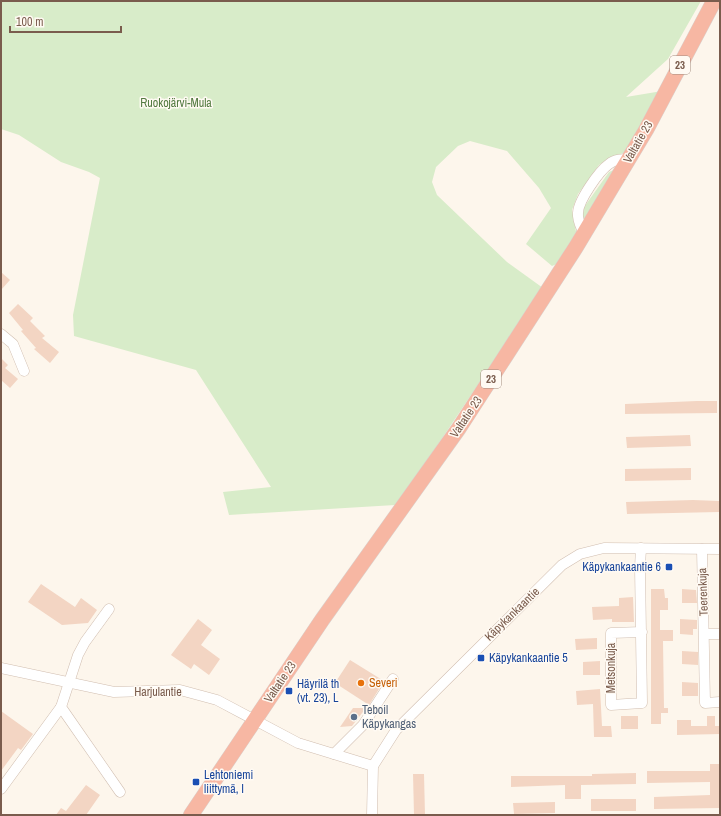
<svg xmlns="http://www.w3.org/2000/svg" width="721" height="816" font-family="'Archivo Narrow',sans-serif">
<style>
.green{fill:#d8ecc9}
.building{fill:#f3d5c3}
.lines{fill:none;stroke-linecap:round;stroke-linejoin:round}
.minor-casing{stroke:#d1beb0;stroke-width:11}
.highway-casing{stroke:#dad1cd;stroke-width:16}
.minor{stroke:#fff;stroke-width:10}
.highway{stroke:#f7b7a3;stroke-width:15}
.transit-dot{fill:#1a4fb4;stroke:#fffaf3;stroke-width:1.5}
.food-dot{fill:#e8710a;stroke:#fffaf3;stroke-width:1.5}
.service-dot{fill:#5c6f8a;stroke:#fffaf3;stroke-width:1.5}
.labels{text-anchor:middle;stroke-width:3;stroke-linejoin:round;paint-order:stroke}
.shield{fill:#fffaf3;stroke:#a28b7f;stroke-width:1}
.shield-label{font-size:11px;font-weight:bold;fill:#7a5c4d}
.park-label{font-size:12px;fill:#537a41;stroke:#fffaf3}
.street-label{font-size:12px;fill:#7a5c4d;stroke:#fffaf3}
.transit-label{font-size:12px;fill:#164399;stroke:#fffaf3;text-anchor:start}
.food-label{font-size:12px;fill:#c56008;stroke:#fffaf3;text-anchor:start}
.service-label{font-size:12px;fill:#4e5e75;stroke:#fffaf3;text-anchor:start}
</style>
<rect width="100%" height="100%" fill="#fdf6ec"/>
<g class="green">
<path d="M1,1H701L668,59L626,97L662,91L629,151L609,158L599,165L578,194L572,210L577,237L559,263L552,266L526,244L551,208L539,188L507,151L470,141L458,146L436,167L432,182L437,195L507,262L543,288L412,483L395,505L229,515L223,492L271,487L196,370L74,336L73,315L100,178L89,172L61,162L19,135L1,129Z"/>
<path d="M614,170L586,222L582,216V210L609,172Z"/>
</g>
<g class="building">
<path d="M1,272L10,280L1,290Z"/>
<path d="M18,304L33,318L30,321L45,336L42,338L59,352L50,363L34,349L36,348L21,331L23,330L9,313Z"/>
<path d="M1,358L8,365L5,368L18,379L10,388L1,380Z"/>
<path d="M697,401H717V413L625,414V404Z"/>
<path d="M690,435L691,446L627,448L626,437Z"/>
<path d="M691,468V480L625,481V469Z"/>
<path d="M693,500L719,501V512L627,514L626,502Z"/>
<path d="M41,584L75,607L81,598L97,610L88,623L62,625L28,602Z"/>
<path d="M651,589H664L665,598H668V610H660V630H673V641H663L664,708H668V713H661V724H651Z"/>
<path d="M682,589L696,590L697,603H682Z"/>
<path d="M633,597L634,622H612V619L593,620L592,607L619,606V598Z"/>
<path d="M198,619L212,630L201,645L220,659L209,675L194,664L191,669L171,655Z"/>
<path d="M680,619L697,620V629H693V635L680,634Z"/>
<path d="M597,638V649L576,650L575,639Z"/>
<path d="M682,651L698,652V665L682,664Z"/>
<path d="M350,660L384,681L369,705L335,683Z"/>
<path d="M600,661V675H583V662Z"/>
<path d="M682,682L698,683V696H682Z"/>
<path d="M600,689L602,726H611L612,737H594L593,704L577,705L576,691Z"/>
<path d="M353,708H366L352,726L340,727Z"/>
<path d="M1,711L33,734L21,750L18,748L1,771Z"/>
<rect x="621" y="716" width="17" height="13"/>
<path d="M707,716H715V726H720V734L677,735V720H691V726H707Z"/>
<path d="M710,764H720V808L654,809V797L710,795V782L647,783V771H710Z"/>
<path d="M636,773V784L581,785V799H565V785L511,787V776H592V774Z"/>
<path d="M413,774H424L425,815H414Z"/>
<path d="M86,785L100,795L86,815H56L61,808L66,811Z"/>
<rect x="591" y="799" width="45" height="12"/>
<path d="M555,802V813L514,814L513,803Z"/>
</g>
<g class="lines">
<defs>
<g id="minor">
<path d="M584,234C581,227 577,220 578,213C578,201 599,171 609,164C615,159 622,159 630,159"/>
<path d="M1,334L13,344L24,371"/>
<path d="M641,548L640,567L642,703L611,705V633L642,632"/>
<path d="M702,549L705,703L720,702"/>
<path d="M109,609L85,642L78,655L61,707L120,792"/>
<path d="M705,634H720"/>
<path d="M1,668L114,692L180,690L217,700L298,743L373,766"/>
<path d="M334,754L363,725L393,679"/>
<path d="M1,789L61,707"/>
<path d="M372,815L373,766L396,730L562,565L580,554L604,548L720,549"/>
</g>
<path id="highway" d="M191,815L322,620L459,428L576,247L646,130L714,1"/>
</defs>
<use href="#minor" class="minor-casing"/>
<use href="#highway" class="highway-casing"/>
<use href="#minor" class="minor"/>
<use href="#highway" class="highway"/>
</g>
<g class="transit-dot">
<rect x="665" y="563" width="8" height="8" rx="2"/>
<rect x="477" y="654" width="8" height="8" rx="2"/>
<rect x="285" y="687" width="8" height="8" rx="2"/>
<rect x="192" y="778" width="8" height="8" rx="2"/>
</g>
<circle class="food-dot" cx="361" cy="683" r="4"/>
<circle class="service-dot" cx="354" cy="717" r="4"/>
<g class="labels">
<g class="shield">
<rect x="670" y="56" width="20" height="18" rx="3"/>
<rect x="481" y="370" width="20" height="18" rx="3"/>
</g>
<g class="shield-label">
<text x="680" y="69">23</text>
<text x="491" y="383">23</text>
</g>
<g class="park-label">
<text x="176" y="107">Ruokojärvi-Mula</text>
</g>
<g class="street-label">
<text transform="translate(638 142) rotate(-60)" y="4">Valtatie 23</text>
<text transform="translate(466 417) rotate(-56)" y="4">Valtatie 23</text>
<text transform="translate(703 592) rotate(-92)" y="4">Teerenkuja</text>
<text transform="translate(512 614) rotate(-44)" y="4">Käpykankaantie</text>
<text transform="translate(611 668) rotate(-90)" y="4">Metsonkuja</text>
<text transform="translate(280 682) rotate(-56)" y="4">Valtatie 23</text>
<text x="158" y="696">Harjulantie</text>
</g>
<g class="transit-label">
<text x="661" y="571" text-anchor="end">Käpykankaantie 6</text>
<text x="489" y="662">Käpykankaantie 5</text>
<text x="297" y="688">Häyrilä th<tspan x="297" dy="14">(vt. 23), L</tspan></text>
<text x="204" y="779">Lehtoniemi<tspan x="204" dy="14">liittymä, I</tspan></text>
</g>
<g class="food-label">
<text x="369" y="687">Severi</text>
</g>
<g class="service-label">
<text x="362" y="714">Teboil<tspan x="362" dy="14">Käpykangas</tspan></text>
</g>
</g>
<rect width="721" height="816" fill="none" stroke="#7a5c4d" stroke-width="4"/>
<path d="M10 26v6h111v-6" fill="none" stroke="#7a5c4d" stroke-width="2"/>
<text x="16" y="26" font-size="12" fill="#7a5c4d" stroke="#fffaf3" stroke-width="3" paint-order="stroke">100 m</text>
</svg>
